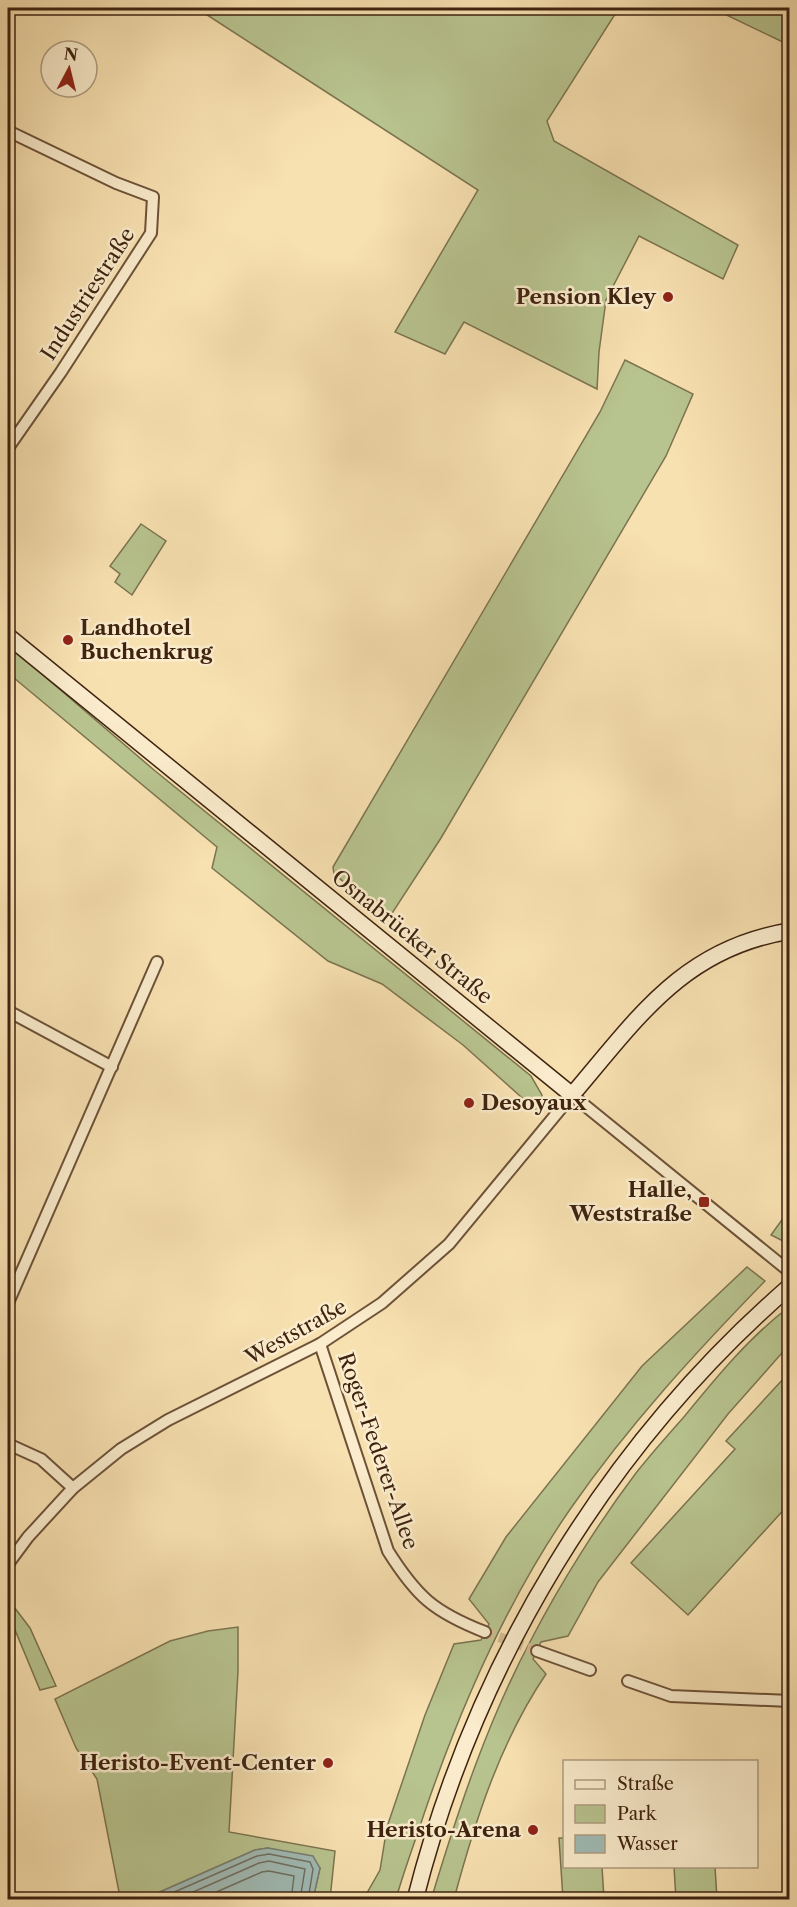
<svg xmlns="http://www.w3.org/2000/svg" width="797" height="1907" font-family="'Libre Caslon Text',serif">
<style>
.green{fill:#b8c48f;stroke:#7c7450;stroke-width:1.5}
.water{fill:#a0bbb5;stroke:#797e73;stroke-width:1.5}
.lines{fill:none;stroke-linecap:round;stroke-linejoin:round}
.shore{stroke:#706f62;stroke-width:1.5}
.street-tunnel{stroke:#d3bb91;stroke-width:10;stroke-dasharray:10 5;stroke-linecap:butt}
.street-casing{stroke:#6d5238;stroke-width:14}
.secondary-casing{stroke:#3f2310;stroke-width:18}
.street{stroke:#faeccc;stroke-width:10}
.secondary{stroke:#faeccc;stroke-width:15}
.poi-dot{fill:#8f2418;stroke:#faeccc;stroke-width:2}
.labels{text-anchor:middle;stroke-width:5;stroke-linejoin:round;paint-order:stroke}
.street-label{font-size:21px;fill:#3f2310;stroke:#faeccc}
.poi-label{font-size:21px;font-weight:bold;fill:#3f2310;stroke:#faeccc;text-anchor:end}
</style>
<rect width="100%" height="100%" fill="#f8e1b1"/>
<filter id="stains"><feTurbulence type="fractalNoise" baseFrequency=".00333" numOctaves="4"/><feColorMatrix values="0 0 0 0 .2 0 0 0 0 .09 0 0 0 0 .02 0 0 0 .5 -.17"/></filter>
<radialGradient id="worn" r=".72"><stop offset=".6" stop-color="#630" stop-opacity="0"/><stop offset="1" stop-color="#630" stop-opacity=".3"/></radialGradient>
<g class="green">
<path d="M201,8H619L547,121L554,141L738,245L723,279L639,236L606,300L599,352L597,389L464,322L445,354L395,332L478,190L201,11Z"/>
<path d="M712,8H789V45Z"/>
<path d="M625,360L693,394L666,456L441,838L389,918L334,874L333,867L600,412Z"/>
<path d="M141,524L166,541L132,595L115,582L120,574L110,566Z"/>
<path d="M8,645L154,770L531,1076L542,1095L538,1112L463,1045L382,984L328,961L212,868L217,847L8,673Z"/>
<path d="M789,1210V1244L771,1235Z"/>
<path d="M747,1267L765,1281C695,1353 628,1426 571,1508C507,1600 460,1708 424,1814C415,1842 404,1870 396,1899L363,1900L380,1870L387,1827L425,1715L454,1644L481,1640L489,1624L469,1599L506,1537L642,1366Z"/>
<path d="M789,1307V1345L728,1414L598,1582L568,1636L541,1642L533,1659L546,1674C500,1742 475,1821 454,1899L431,1900C458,1810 488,1720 532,1638C560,1584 599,1522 636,1473C651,1454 667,1436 683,1418C715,1379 749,1337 789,1307Z"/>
<path d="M785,1377L790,1381V1487L784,1493L789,1498V1504L688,1615L631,1563L735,1449L726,1441Z"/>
<path d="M8,1599L30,1628L56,1686L40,1690L8,1613Z"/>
<path d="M238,1627V1671L229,1832L335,1851L330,1899H313L320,1868L268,1848L255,1850L144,1899H116L120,1897L97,1779L76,1748L55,1699L170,1641L208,1631Z"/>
<path d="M559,1838H564V1866L602,1867L604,1899H563Z"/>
<path d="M674,1867H715L717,1899H676Z"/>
</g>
<path class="water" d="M268,1848L313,1856L320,1868L313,1899H144L255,1850Z"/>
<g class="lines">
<g class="shore">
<path d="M156,1900L257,1856L269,1854L310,1862L313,1869L308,1900"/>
<path d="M175,1900L259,1863L269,1861L305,1869L300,1900"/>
<path d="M198,1900L262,1872L269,1871L294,1876L291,1900"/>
</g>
<path class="street-tunnel" d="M485,1632L537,1651"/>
<defs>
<g id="street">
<path d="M8,131L116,183L153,197L151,233L61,372L8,448"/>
<path d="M8,1011L112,1067"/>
<path d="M8,1303L157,962"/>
<path d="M320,1344L388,1551C417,1597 434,1612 485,1632"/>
<path d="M8,1444L41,1459L73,1488"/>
<path d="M8,1564L28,1537L73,1488L121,1449L168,1420L320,1344L382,1303L449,1244L572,1095L790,1272"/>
<path d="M537,1651L590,1670"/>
<path d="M628,1681L671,1696L790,1701"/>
</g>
<g id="secondary">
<path d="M8,636L572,1095C637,1019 683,948 790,931"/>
<path d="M415,1900C475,1663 606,1446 790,1286"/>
</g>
</defs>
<use href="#street" class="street-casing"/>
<use href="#secondary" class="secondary-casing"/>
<use href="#street" class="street"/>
<use href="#secondary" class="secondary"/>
</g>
<g class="poi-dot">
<circle cx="668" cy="297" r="6"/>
<circle cx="68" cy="640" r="6"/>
<circle cx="469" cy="1103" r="6"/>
<rect x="698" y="1196" width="12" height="12" rx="3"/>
<circle cx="328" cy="1763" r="6"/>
<circle cx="533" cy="1830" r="6"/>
</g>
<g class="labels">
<g class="street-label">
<text transform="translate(88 294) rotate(-57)" y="7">Industriestraße</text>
<text transform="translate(412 937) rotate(39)" y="7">Osnabrücker Straße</text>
<text transform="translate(296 1332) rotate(-29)" y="7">Weststraße</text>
<text transform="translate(378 1451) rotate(71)" y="7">Roger-Federer-Allee</text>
</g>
<g class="poi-label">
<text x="656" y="304">Pension Kley</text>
<text x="80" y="635" text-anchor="start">Landhotel<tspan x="80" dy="24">Buchenkrug</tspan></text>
<text x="481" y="1110" text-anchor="start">Desoyaux</text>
<text x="692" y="1197">Halle,<tspan x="692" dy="24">Weststraße</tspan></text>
<text x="316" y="1770">Heristo-Event-Center</text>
<text x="521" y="1837">Heristo-Arena</text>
</g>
</g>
<rect width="797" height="1907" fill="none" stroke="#f8e1b1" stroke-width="30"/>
<rect x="9" y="9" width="779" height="1889" fill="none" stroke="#3f2310" stroke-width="3"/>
<rect x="15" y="15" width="767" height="1877" fill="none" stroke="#3f2310" stroke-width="1.5"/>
<rect x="563" y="1760" width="195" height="108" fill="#faeccc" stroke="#af9c81" stroke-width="1.5"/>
<rect x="575" y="1780" width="30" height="9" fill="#faeccc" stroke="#af9c81" stroke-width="1.5"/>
<text x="617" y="1790" font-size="18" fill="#3f2310">Straße</text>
<rect x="575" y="1805" width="30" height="18" fill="#b8c48f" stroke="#af9c81" stroke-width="1.5"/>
<text x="617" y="1820" font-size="18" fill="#3f2310">Park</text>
<rect x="575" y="1835" width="30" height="18" fill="#a0bbb5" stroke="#af9c81" stroke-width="1.5"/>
<text x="617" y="1850" font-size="18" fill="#3f2310">Wasser</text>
<g transform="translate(69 69) rotate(7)"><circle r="28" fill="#faeccc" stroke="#af9c81" stroke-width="1.5"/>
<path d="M0-4.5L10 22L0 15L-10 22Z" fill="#8f2418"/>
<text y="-9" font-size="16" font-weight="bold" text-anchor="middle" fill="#3f2310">N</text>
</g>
<rect width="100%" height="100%" filter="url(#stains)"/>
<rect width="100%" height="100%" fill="url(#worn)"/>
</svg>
